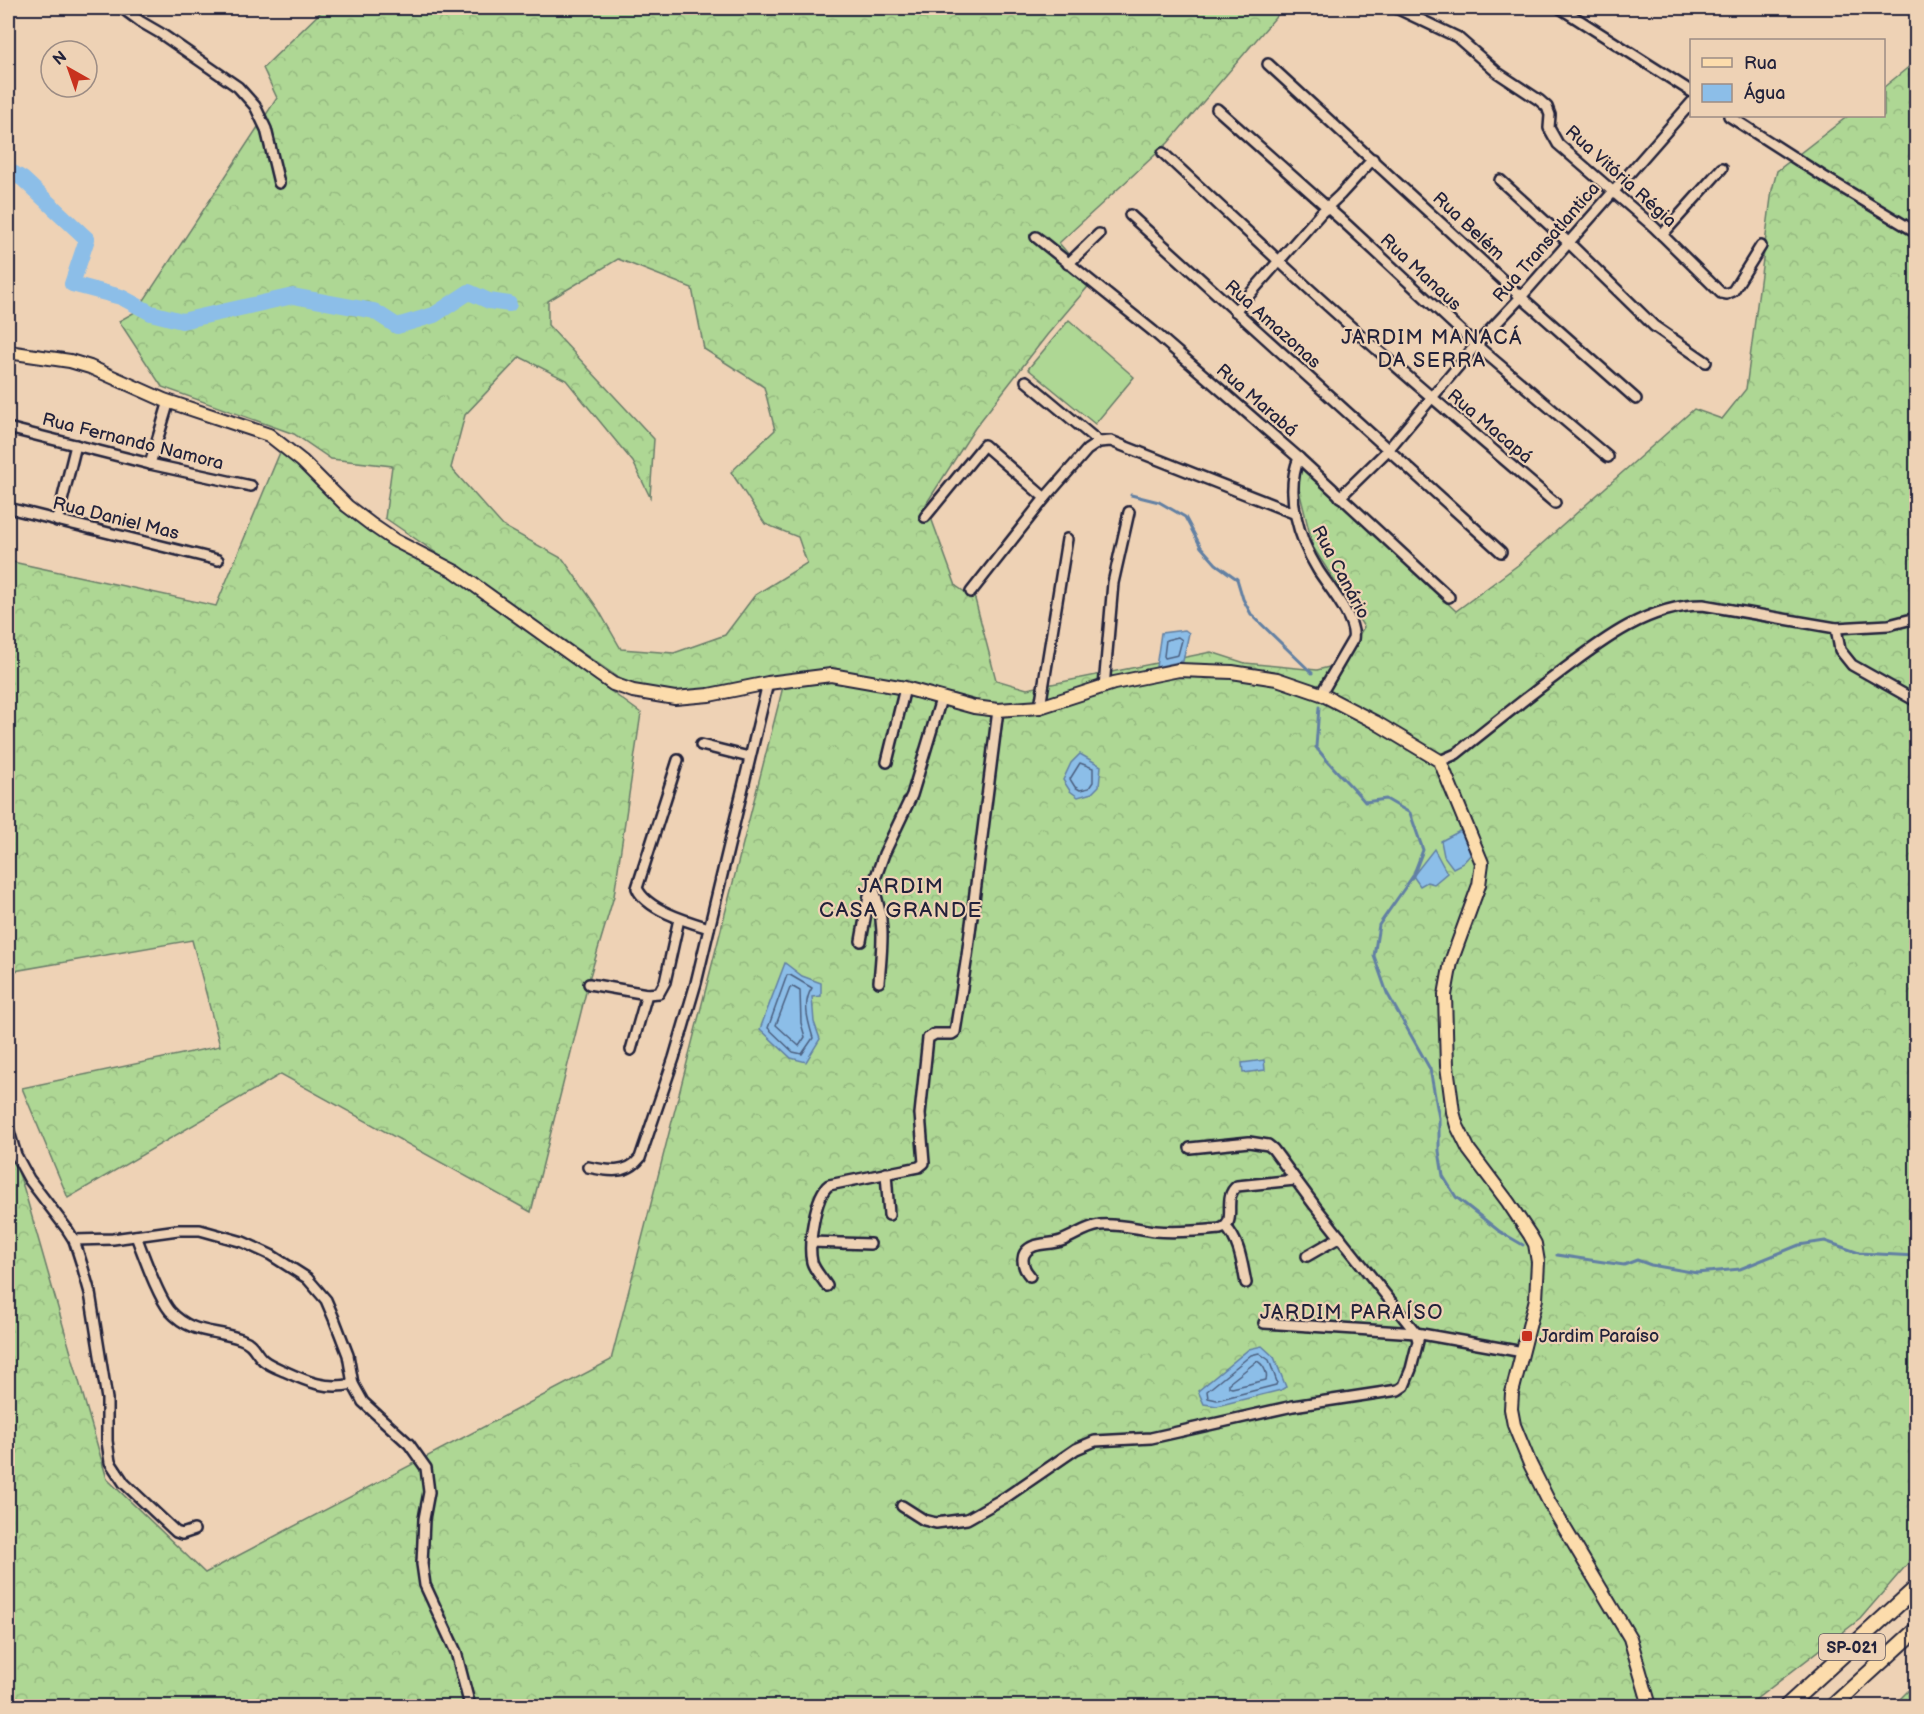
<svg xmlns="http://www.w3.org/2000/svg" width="1924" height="1714" font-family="'Balsamiq Sans',sans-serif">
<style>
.forest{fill:url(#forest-crowns);stroke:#687c68;stroke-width:1.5;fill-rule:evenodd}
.pitch{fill:#aed794;stroke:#687c68;stroke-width:1.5}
.water{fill:#8cbee8;stroke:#6280a3;stroke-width:1.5}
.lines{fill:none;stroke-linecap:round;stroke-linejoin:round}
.shore{stroke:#4c6080;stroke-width:1.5}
.stream{stroke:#6280a3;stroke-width:3}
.river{stroke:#8cbee8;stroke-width:16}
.minor-casing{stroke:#22223b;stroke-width:14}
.major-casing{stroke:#22223b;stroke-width:16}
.highway-casing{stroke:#22223b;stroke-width:18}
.minor{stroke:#eed2b5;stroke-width:9}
.major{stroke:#fcdcac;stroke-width:12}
.highway{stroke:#fcdcac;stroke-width:14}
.poi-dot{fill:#c8321e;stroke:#eed2b5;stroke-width:2}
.labels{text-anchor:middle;stroke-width:4.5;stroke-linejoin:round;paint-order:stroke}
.shield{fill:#eed2b5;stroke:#5f5760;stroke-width:1.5}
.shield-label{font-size:16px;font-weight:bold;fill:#22223b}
.street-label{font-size:18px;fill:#22223b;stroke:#eed2b5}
.poi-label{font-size:18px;fill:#22223b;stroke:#eed2b5;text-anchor:start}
.neighbourhood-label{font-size:20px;letter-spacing:1.5px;fill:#22223b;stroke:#eed2b5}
.quarter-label{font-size:21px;letter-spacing:1.5px;fill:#22223b;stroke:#eed2b5}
</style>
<defs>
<pattern id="forest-crowns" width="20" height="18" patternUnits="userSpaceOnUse" patternTransform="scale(1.5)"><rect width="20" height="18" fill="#aed794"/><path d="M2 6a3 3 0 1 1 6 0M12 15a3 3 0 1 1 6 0" fill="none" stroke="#95b880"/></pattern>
</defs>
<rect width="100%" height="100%" fill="#eed2b5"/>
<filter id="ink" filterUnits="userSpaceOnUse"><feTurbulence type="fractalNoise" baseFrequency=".0167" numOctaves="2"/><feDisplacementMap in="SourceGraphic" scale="12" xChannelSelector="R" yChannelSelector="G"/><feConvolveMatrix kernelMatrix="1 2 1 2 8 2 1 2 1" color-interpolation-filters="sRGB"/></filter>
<g filter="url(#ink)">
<g class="forest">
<path d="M325,8H1289L1280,12L1168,143L1059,243L1092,282L1047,335L975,428L926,504L956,586L975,599L996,680L1027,689L1211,652L1245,663L1317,670L1341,664L1364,627L1313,547L1297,482L1302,468L1456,611L1518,565L1694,409L1722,419L1746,389L1772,190L1777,171L1848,116H1884V87L1916,61V1554L1860,1619L1747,1706H8V1141L24,1189L107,1479L205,1573L611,1360L786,675L752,682L674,694L631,686L385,518L392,466L331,459L294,434L162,387L119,321L137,311L277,98L263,68ZM618,259L692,288L704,349L764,387L775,430L731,472L765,524L798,537L807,563L755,595L725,635L674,653L621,649L598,609L563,559L503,526L451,468L465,415L520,357L566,380L633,462L650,497L654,439L548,325V301Z"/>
<path d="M281,450L413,549L641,713L614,896L590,976L531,1212L281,1074L68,1198L22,1088L220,1046L192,940L8,972V561L216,606Z"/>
<path d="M1916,1683V1706H1893Z"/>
</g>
<path class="pitch" d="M1069,320L1134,377L1095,424L1028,369Z"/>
<g class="water">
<path d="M1185,630L1189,633L1183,661L1156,667L1161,633Z"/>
<path d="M1080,754L1101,766L1099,786L1092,793L1078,797L1070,791L1063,780L1071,763Z"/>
<path d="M1460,831L1468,841L1471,854L1463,863L1453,868L1444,856L1441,841Z"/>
<path d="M1434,849L1447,873L1434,884L1427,882L1420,886L1413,876Z"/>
<path d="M785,963L802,976L821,983V996L812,997L814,1022L820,1039L806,1062L791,1058L760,1029Z"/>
<path d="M1264,1060L1265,1070L1243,1073L1242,1063Z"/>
<path d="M1262,1346L1274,1357L1286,1387L1281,1390L1217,1406L1204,1404L1198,1391L1249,1349Z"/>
</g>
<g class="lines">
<g class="shore">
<path d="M1178,637L1182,640L1178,655L1165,658L1164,656L1166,640Z"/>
<path d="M1080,763L1093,768V782L1089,788L1080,790L1075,787L1070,779Z"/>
<path d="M787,975H790L812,988C802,1003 808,1021 813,1038L802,1054L793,1052L768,1028Z"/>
<path d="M793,987L800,991L801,1023L805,1037L799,1046L776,1025L790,988Z"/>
<path d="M1259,1353L1269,1360L1277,1382L1276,1385L1217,1400L1208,1398L1207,1391L1251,1355Z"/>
<path d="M1257,1361C1263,1364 1268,1373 1266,1380L1232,1388L1229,1387V1383Z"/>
</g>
<g class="stream">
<path d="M1131,495L1159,502L1185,517L1201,547L1216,564L1237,579L1243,599L1251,614L1312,673"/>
<path d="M1319,707L1316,747C1331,767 1349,783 1365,802L1386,799L1410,813L1423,850L1413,876L1379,925L1374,956L1387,993L1430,1069L1439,1118V1151L1443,1176L1456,1197L1499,1231L1523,1245"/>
<path d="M1557,1255L1624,1265L1637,1260L1651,1265L1697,1273L1740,1269L1799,1245L1825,1241L1859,1253L1916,1256"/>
</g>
<path class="river" d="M8,170L23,179L87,239L72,284L121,297L151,313L182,321L293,296L374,311L397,326L434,315L469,292L489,301L509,304"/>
<defs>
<g id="minor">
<path d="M122,8L141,22L160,33L238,87L255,106L266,129L279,183"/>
<path d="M1396,8L1457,37L1498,73L1539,100L1547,107L1550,115L1549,128L1558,144L1654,227L1721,293L1726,294L1733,291L1761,246"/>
<path d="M1560,8L1692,92"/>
<path d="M1268,64L1521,297L1636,399"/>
<path d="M1217,109L1346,224L1476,345L1608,457"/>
<path d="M1729,116L1821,175L1916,232"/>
<path d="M1163,153C1202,189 1241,226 1280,262C1369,345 1463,424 1555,503"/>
<path d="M1500,180L1569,243L1654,326L1706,362"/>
<path d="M1130,215L1501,552"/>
<path d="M1662,235L1722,168"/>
<path d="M1036,237L1153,331L1299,458L1449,597"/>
<path d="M1068,264L1099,234"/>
<path d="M1235,311L1321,213L1340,195L1373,159"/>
<path d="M1026,381L1099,442"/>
<path d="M8,428L150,464L251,486"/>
<path d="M1299,458C1284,494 1299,539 1318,570C1328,586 1357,620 1353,639L1321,694"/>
<path d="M150,464L169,401"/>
<path d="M1340,497L1387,451L1476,345L1521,297L1692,102"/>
<path d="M8,508L218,560"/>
<path d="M925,517L984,445L1045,498"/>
<path d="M57,521L76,445"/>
<path d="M971,592L1045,498L1087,450L1099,442L1111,441L1296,514"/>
<path d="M1836,628L1840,650L1852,665L1916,701"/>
<path d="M1104,687L1113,583L1129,512"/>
<path d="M1040,707L1067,539"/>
<path d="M701,745L749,757"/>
<path d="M678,760L637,888C646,910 689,922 709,928"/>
<path d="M1440,761L1456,754C1486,730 1516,706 1546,683C1593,648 1642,605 1703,605L1836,628L1889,625L1916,618"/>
<path d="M887,762L905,688"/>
<path d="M873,887C886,922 882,946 879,982"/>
<path d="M861,941L869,896L884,854L912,795L941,699"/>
<path d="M589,984L647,994L631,1050"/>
<path d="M647,994L659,993L665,982L679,919"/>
<path d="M8,1128L16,1155L29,1179L67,1229L74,1240L82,1265L90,1293L107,1399V1441L110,1462L124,1483L176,1532L182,1534L194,1530"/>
<path d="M588,1167C607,1171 627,1175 640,1158L674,1058L696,983L768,683"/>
<path d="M886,1173L889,1215"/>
<path d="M1226,1227C1240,1242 1242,1264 1246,1283"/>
<path d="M136,1236C144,1256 157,1295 170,1311C192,1335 214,1329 241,1339C255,1344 254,1352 263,1360C269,1365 277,1368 284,1371C308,1382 326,1390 353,1384"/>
<path d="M74,1240L113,1239L178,1230H200L243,1242L271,1255L307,1278L326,1300L335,1321L348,1355L353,1384L363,1402L409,1444L426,1468L429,1492L424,1519L422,1564L425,1585L456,1652L470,1706"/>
<path d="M812,1242L870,1244"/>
<path d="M1307,1256L1340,1237"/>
<path d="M1030,1276C1021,1266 1019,1252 1034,1246C1043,1243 1052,1244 1061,1241C1075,1236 1085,1227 1100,1225C1118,1223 1137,1229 1155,1231C1176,1233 1199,1231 1220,1229C1239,1223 1221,1198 1237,1186L1295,1180"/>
<path d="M827,1286C823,1279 814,1270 812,1262C808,1245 815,1195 829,1185L919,1167L924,1163L920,1114L928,1038L935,1034H952L955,1032L967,956L998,710"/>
<path d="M1264,1323L1416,1333L1523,1352"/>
<path d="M902,1506L924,1520L936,1523L967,1519L1006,1497L1076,1449L1095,1441L1151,1438L1293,1406L1398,1390L1404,1386L1411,1369L1418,1341L1416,1333L1315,1206L1273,1149L1268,1145L1249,1142L1190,1148"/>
</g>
<path id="major" d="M8,352L70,361L90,367L164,400L269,435L302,461L347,506L372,525L394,540L456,572L600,675L613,684L633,691L675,698L709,695L768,683L831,675L905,688L974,707L998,710L1040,707L1114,683L1179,670L1232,672L1277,679L1321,694L1375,722L1440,761L1482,863L1479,885L1451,962L1445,995L1447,1066L1453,1112L1457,1126L1469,1150L1508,1202L1530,1235L1535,1244L1538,1262L1536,1299L1512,1393L1511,1409L1514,1425L1530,1464L1549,1502L1630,1638L1650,1706"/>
<g id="highway">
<path d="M1787,1706L1916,1588"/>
<path d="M1833,1706L1916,1630"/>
</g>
</defs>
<use href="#minor" class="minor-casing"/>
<use href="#major" class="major-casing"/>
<use href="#highway" class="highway-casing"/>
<use href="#minor" class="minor"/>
<use href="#major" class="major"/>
<use href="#highway" class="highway"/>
</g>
</g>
<rect class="poi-dot" x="1521" y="1330" width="12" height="12" rx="3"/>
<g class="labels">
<rect class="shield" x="1819" y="1634" width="66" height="26" rx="4.5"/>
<g class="shield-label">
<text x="1852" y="1653">SP-021</text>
</g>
<g class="street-label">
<text transform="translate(1621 176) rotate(42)" y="6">Rua Vitória Régia</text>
<text transform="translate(1469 226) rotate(43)" y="6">Rua Belém</text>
<text transform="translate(1546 242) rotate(-49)" y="6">Rua Transatlantica</text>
<text transform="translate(1421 272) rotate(43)" y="6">Rua Manaus</text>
<text transform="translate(1273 324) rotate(42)" y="6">Rua Amazonas</text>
<text transform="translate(1257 400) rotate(41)" y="6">Rua Marabá</text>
<text transform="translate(1490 426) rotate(40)" y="6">Rua Macapá</text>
<text transform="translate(133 441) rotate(14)" y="6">Rua Fernando Namora</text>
<text transform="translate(116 518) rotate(14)" y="6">Rua Daniel Mas</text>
<text transform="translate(1341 572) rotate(62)" y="6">Rua Canário</text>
</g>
<g class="poi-label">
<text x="1539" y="1342">Jardim Paraíso</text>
</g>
<g class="neighbourhood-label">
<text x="1432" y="344">JARDIM MANACÁ<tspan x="1432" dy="23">DA SERRA</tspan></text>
<text x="1352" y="1319">JARDIM PARAÍSO</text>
</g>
<g class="quarter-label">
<text x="901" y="893">JARDIM<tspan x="901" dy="24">CASA GRANDE</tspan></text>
</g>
</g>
<rect width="1924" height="1714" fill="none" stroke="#eed2b5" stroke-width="30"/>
<rect x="15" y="15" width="1894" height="1684" fill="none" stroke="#22223b" stroke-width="2" filter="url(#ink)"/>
<rect x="1690" y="39" width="195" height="78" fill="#eed2b5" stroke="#9c8c84" stroke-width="1.5"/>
<rect x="1702" y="58" width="30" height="9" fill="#fcdcac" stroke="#9c8c84" stroke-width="1.5"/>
<text x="1744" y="69" font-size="18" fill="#22223b">Rua</text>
<rect x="1702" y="84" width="30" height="18" fill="#8cbee8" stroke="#9c8c84" stroke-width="1.5"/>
<text x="1744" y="99" font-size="18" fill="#22223b">Água</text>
<g transform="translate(69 69) rotate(320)"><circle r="28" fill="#eed2b5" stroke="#9c8c84" stroke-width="1.5"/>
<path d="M0-4.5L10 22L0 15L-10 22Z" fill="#c8321e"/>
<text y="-9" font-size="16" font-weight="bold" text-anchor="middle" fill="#22223b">N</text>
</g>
</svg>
